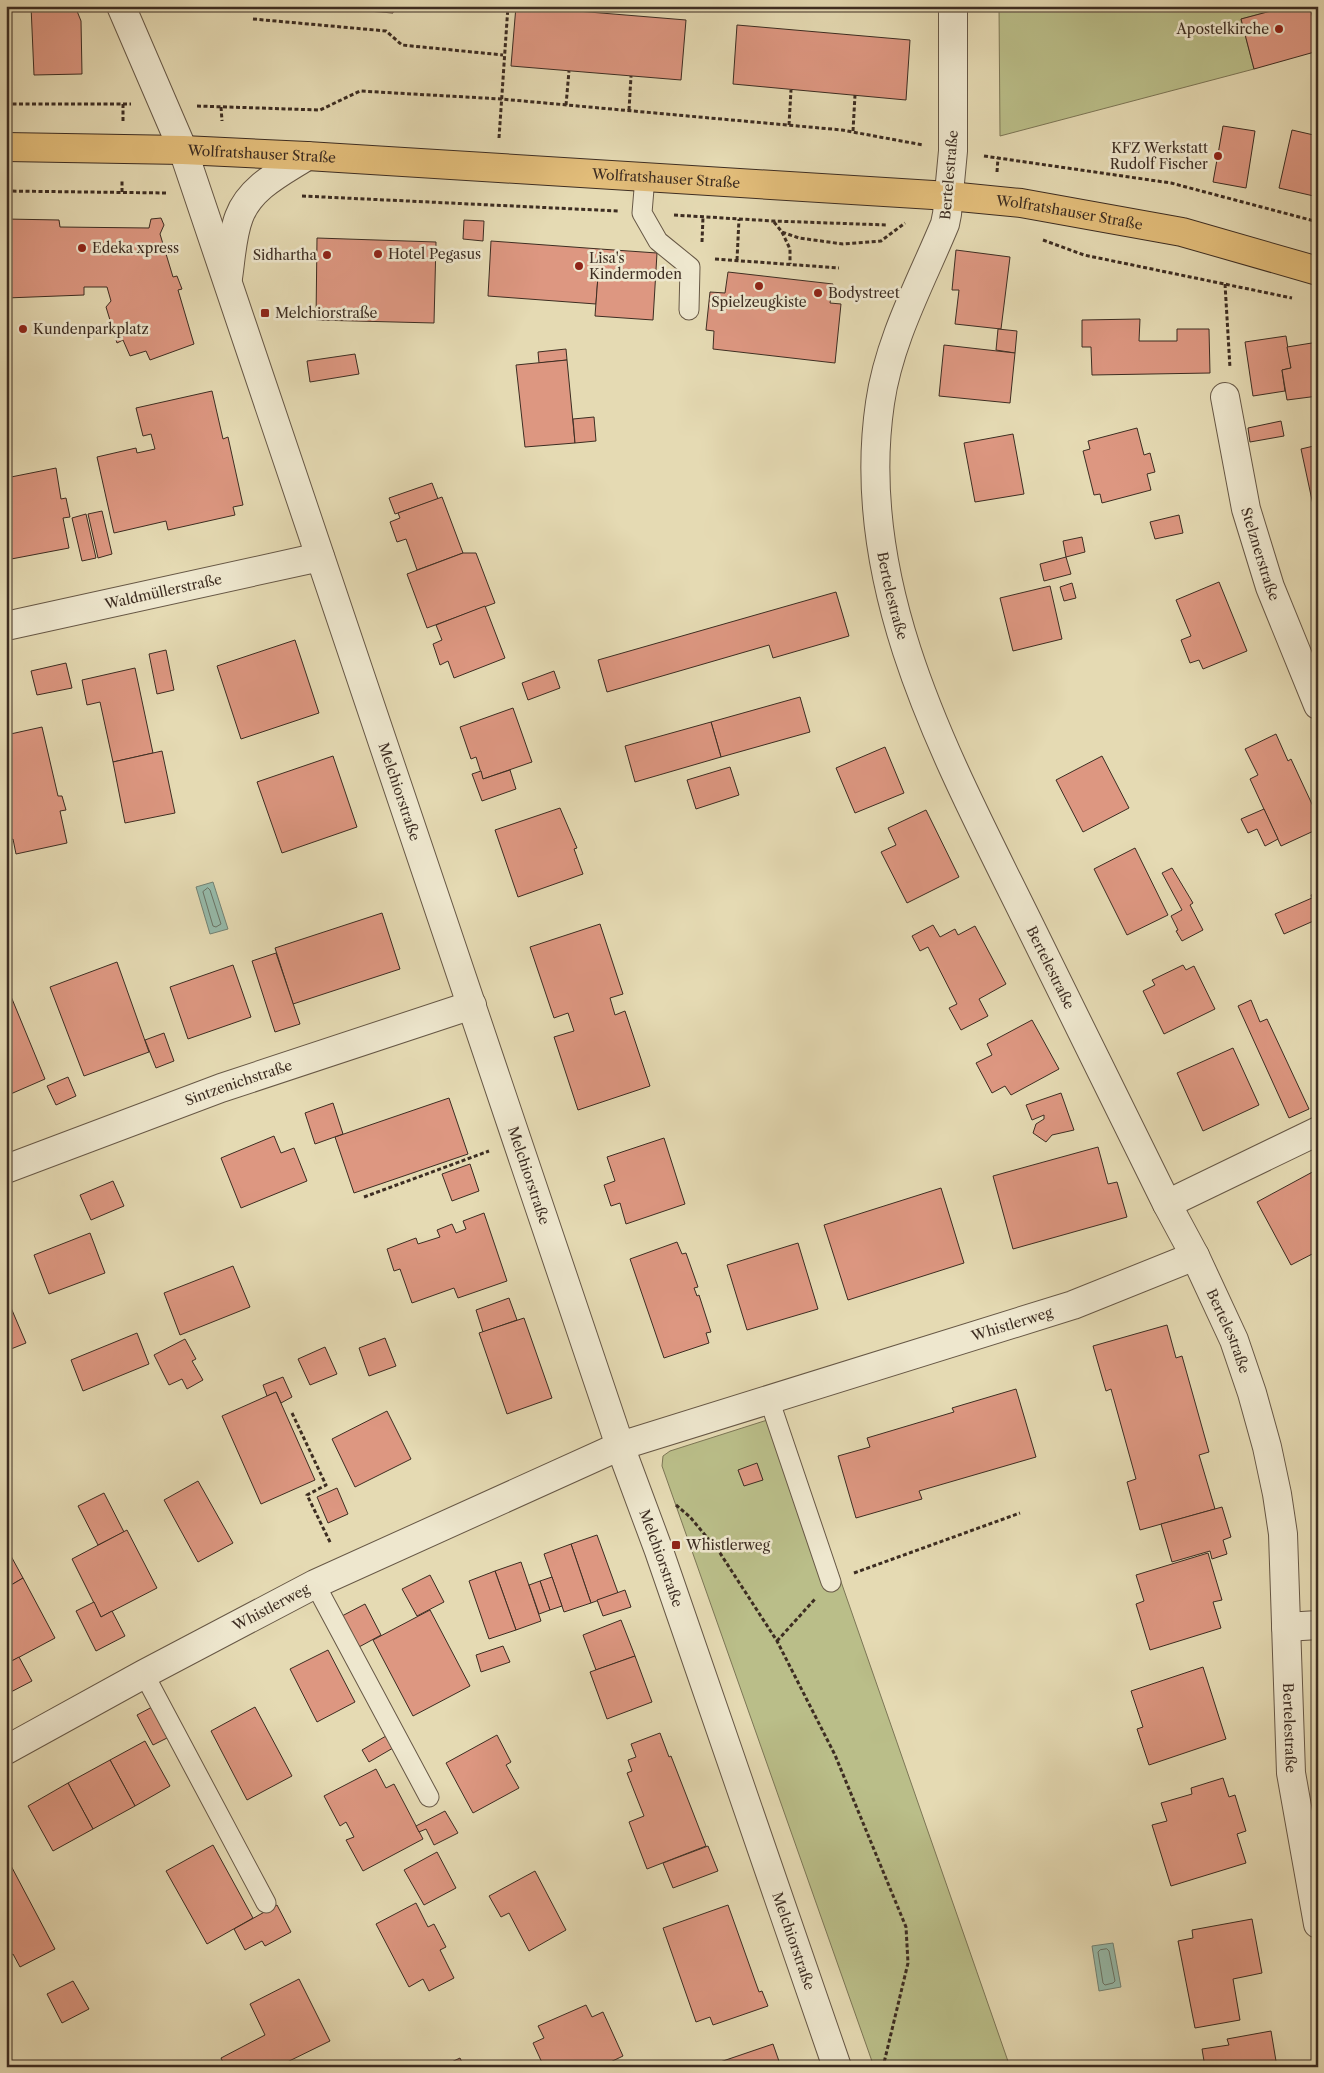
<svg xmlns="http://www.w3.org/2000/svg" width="1324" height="2073" font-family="'Libre Caslon Text',serif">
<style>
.green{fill:#babe89;stroke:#7c7656}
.water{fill:#96bbab;stroke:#728274}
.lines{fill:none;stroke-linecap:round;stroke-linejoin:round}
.shore{stroke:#6a7466;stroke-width:1}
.building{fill:#dd9781;stroke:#3d2d22}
.lane-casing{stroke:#675846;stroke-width:21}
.street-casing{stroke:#675846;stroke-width:30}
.primary-casing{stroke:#3d2d22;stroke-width:30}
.path{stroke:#3d2d22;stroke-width:3;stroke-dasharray:4 2.5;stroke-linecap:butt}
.lane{stroke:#eee7ce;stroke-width:19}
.street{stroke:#eee7ce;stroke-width:28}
.primary{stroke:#e2bd7a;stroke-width:28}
.poi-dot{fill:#8f2418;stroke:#eee7ce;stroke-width:2}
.labels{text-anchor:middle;stroke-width:5;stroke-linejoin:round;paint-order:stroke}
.poi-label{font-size:14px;fill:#3d2d22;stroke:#eee7ce;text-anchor:start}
.street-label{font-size:14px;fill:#3d2d22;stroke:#eee7ce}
</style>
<rect width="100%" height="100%" fill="#e5dab3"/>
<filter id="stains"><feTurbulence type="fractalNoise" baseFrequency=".004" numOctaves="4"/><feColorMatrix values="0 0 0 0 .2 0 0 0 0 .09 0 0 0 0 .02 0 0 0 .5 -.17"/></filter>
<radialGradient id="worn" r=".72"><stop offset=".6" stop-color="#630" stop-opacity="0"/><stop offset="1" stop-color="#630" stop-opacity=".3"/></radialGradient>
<g class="green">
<path d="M999,6H1270L1271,11L1241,19L1254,69L1000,136Z"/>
<path d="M783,1415L1010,2067H874L662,1466L663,1456L670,1451Z"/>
</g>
<g class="water">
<path d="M213,882L228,929L210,934L196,887Z"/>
<path d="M1113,1943L1121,1987L1099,1991L1092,1946Z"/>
</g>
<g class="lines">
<g class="shore">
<path d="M208,888L210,890L221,924L216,927L213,926L203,892Z"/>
<path d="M1107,1949L1109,1951L1115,1981L1113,1983L1105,1985L1103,1983L1098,1952L1100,1950Z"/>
</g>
</g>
<g class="building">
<path d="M31,6H75L81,21L82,74L34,75Z"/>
<path d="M304,6H394L393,13Z"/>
<path d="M516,6L686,20L681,80L511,66Z"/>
<path d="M1270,6H1310L1318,39V51L1254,69L1241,19L1271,11Z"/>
<path d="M737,25L910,40L906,100L733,84Z"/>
<path d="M1223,126L1255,131L1246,188L1213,182Z"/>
<path d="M1292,130L1318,136V197L1279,188Z"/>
<path d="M161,218L164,225L160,234L173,277L177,276L182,289L178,290L194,344L150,360L146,351L130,356L123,340L117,343L106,307L111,301L107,287H84V295L6,298V219L59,220L60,227L149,228L151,219Z"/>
<path d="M464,220L484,221L483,241L463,239Z"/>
<path d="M317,238L436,242L434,323L316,320Z"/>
<path d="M491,241L600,249L596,304L488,296Z"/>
<path d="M600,249L657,253L653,320L595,316Z"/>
<path d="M956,250L1010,257L1001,329L955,324L959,290H952Z"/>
<path d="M728,272L833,284L830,303L841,304L835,363L713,349L714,331L706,330L710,292L725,293Z"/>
<path d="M1140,319L1139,341H1177V329H1209L1210,373L1092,375L1091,347H1082V320Z"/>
<path d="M998,329L1017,331L1015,353L996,350Z"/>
<path d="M1286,336L1291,368L1282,370L1285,391L1253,396L1245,342Z"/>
<path d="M1318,342V396L1287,400L1282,370L1291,368L1287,347Z"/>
<path d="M944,345L1015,353L1010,403L939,396Z"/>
<path d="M566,349L567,360L539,363L538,352Z"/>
<path d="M355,354L359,374L310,382L307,361Z"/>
<path d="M567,360L575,443L525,447L516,365Z"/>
<path d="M212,391L223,439L228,437L243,505L233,507L235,515L168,530L166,521L114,533L97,457L136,448L137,453L155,449L151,434L143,436L136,408Z"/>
<path d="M594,417L596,441L575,443L573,419Z"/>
<path d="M1281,421L1284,436L1250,442L1248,428Z"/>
<path d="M1137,428L1144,455L1150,453L1155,472L1147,474L1151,490L1102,503L1100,494L1094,495L1083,451L1090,449L1088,441Z"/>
<path d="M1013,434L1024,494L975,502L964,443Z"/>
<path d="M1318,445V528L1301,449Z"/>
<path d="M56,468L61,499L66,498L70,517L63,518L69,548L6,560V478Z"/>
<path d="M432,483L438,499L395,514L389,498Z"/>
<path d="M442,497L463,553L417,570L406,539L397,542L390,522L400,518L398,513Z"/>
<path d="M102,511L112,554L98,558L88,514Z"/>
<path d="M86,514L96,558L82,561L72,518Z"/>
<path d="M1179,515L1183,533L1155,539L1150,522Z"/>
<path d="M1082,537L1085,552L1066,557L1063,541Z"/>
<path d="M463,553H476L495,603L427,628L407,574Z"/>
<path d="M1066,557L1071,574L1044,581L1040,564Z"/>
<path d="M1219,582L1247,651L1203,669L1199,660L1190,663L1181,640L1191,636L1176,600Z"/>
<path d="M1072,583L1076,598L1064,601L1060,587Z"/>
<path d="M1050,586L1062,639L1013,651L1000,598Z"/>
<path d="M836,592L849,636L773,658L769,645L607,692L598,660Z"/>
<path d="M485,606L505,658L454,678L448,661L440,665L433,644L442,640L436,625Z"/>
<path d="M295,640L319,713L241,739L217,666Z"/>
<path d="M166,650L174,690L157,694L149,654Z"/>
<path d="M66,663L72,688L37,695L31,671Z"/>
<path d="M135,668L153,753L113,762L100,702L87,705L82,680Z"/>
<path d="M554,671L560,688L528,700L522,683Z"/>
<path d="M800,697L810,732L721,757L711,722Z"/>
<path d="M513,708L532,762L483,779L476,757L471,759L460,727Z"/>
<path d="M711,722L721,757L635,782L625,746Z"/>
<path d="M42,727L58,796H62L66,810L60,811L67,843L16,854L13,839L6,841V735Z"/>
<path d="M1276,734L1288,761L1291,759L1318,817V829L1281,846L1250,779L1258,775L1245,749Z"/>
<path d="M885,747L904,793L855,813L836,768Z"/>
<path d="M162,751L175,813L125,823L113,762Z"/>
<path d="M333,756L357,827L282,853L257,782Z"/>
<path d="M1102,756L1129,808L1083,832L1056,780Z"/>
<path d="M730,767L739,795L696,809L687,780Z"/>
<path d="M510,770L516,789L482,801L472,774L481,771L483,779Z"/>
<path d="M560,808L577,848L574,849L583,874L518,897L495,830Z"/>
<path d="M1264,809L1278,839L1265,846L1257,829L1248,833L1241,819Z"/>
<path d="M926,810L959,877L907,903L881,852L896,845L888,828Z"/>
<path d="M1135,848L1168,915L1127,935L1094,869Z"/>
<path d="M1172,868L1193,903L1190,905L1203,930L1182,941L1176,931L1178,930L1171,916L1182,910L1162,873Z"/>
<path d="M1318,892V911L1311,895Z"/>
<path d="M1312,898L1318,911V919L1284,934L1275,914Z"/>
<path d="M382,913L400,969L293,1004L275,948Z"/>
<path d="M600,924L623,994L610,998L615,1015L625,1011L650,1086L578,1110L554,1037L574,1031L568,1013L554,1018L530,947Z"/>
<path d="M933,925L940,937L955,929L958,935L975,926L1006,984L979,999L988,1016L961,1030L949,1008L957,1004L928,947L920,951L912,936Z"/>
<path d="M276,953L300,1024L275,1032L252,961Z"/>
<path d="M117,962L149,1052L84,1076L50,987Z"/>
<path d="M233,965L251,1017L188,1039L170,987Z"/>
<path d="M1183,965L1186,970L1194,966L1215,1009L1164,1034L1143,991L1155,985L1152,980Z"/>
<path d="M10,994L45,1079L6,1096V995Z"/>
<path d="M1251,1000L1260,1022L1267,1019L1309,1109L1289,1118L1238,1006Z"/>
<path d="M1032,1020L1059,1069L1011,1095L1005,1086L992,1093L976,1063L992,1055L987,1044Z"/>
<path d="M164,1033L174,1061L156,1068L145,1040Z"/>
<path d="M1233,1048L1259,1105L1203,1131L1177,1073Z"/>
<path d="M68,1077L76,1096L56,1105L47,1086Z"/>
<path d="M1061,1093L1074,1130L1052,1135L1046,1142L1033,1133L1036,1124L1044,1119V1115L1032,1120L1026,1105Z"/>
<path d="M449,1098L468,1154L354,1193L335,1137Z"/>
<path d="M333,1103L343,1134L315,1144L305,1113Z"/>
<path d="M274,1136L281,1153L294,1148L307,1181L241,1208L221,1158Z"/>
<path d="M664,1138L685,1204L626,1224L620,1203L611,1206L604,1185L615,1181L607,1157Z"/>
<path d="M1098,1147L1108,1184L1117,1182L1127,1217L1013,1249L993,1176Z"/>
<path d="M470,1164L479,1191L452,1201L442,1174Z"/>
<path d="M1318,1169V1251L1291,1265L1257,1202Z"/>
<path d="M113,1181L124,1206L91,1220L80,1195Z"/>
<path d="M941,1188L964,1263L848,1300L824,1225Z"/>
<path d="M484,1213L507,1281L458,1298L454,1288L412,1303L400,1269L394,1271L387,1249L416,1238L418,1244L440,1237L437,1230L452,1224L456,1233L466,1229L463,1221Z"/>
<path d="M90,1233L105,1273L49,1294L34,1255Z"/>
<path d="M677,1242L682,1254L686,1253L698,1287L694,1288L697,1296L699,1295L711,1332L706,1333L709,1343L664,1358L630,1259Z"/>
<path d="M798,1243L818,1309L747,1330L727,1265Z"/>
<path d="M233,1266L250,1307L180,1335L164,1293Z"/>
<path d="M6,1296L26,1343L6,1351Z"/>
<path d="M509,1298L517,1320L483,1332L476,1310Z"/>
<path d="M524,1318L552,1398L507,1414L479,1333Z"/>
<path d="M1167,1325L1176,1358L1182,1356L1209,1452L1199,1455L1215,1509L1140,1530L1127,1482L1136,1479L1111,1389L1106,1391L1093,1346Z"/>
<path d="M137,1333L149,1364L83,1391L71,1360Z"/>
<path d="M385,1338L396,1366L369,1376L359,1348Z"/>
<path d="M185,1339L196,1359L192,1361L203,1380L187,1389L182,1379L169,1385L154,1355Z"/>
<path d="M325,1347L337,1374L310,1385L298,1359Z"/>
<path d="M283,1377L292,1397L281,1403L276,1392L267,1396L263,1385Z"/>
<path d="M1016,1389L1036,1457L919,1491L922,1499L856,1518L838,1456L870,1447L867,1438L954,1412L952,1408Z"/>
<path d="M276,1392L315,1480L261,1504L222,1416Z"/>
<path d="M387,1411L411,1459L355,1487L332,1439Z"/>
<path d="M757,1463L763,1480L744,1486L738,1470Z"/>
<path d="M198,1481L233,1543L198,1562L164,1500Z"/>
<path d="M337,1488L348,1514L328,1523L317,1497Z"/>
<path d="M104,1493L124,1532L98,1545L78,1506Z"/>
<path d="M1222,1507L1231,1537L1223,1540L1227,1554L1212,1559L1210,1551L1172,1562L1161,1524Z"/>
<path d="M127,1530L157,1588L101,1617L72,1559Z"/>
<path d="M597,1535L618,1593L591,1603L571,1544Z"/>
<path d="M571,1544L591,1603L564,1612L544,1554Z"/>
<path d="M6,1547L23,1578L6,1588Z"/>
<path d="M1208,1553L1222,1600L1213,1602L1221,1628L1150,1650L1136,1604L1144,1601L1136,1575Z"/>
<path d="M521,1562L541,1621L516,1630L495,1571Z"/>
<path d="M495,1571L516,1630L489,1639L469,1581Z"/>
<path d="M430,1575L444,1602L417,1616L402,1589Z"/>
<path d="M552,1577L562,1606L550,1610L540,1581Z"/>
<path d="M23,1578L55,1638L12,1661L6,1650V1588Z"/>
<path d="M540,1581L550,1610L539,1614L529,1585Z"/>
<path d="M625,1590L631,1607L603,1616L597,1600Z"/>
<path d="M94,1602L101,1617L112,1611L125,1636L96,1651L76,1611Z"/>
<path d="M365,1604L381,1635L359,1647L342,1616Z"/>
<path d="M430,1610L470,1686L413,1716L373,1640Z"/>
<path d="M621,1620L635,1656L596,1670L583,1635Z"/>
<path d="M503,1646L510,1662L481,1672L476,1655Z"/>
<path d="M328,1650L355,1702L317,1722L290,1669Z"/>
<path d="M635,1656L652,1702L607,1719L590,1672Z"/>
<path d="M19,1657L32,1681L7,1694L6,1664Z"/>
<path d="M1203,1667L1226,1739L1149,1765L1137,1729L1143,1727L1131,1691Z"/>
<path d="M154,1706L169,1737L153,1745L137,1715Z"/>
<path d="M255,1707L292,1776L247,1800L211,1731Z"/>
<path d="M660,1733L669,1757L671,1756L706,1846L647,1869L629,1822L644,1816L627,1773L632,1771L628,1760L636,1757L631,1744Z"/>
<path d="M497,1735L511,1762L506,1765L519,1788L473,1813L446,1763Z"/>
<path d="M386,1736L393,1748L369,1762L362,1750Z"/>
<path d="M145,1741L170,1786L135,1806L110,1760Z"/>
<path d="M110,1760L135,1806L93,1829L68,1783Z"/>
<path d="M376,1769L386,1788L394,1784L423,1839L363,1871L346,1840L354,1837L346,1822L340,1826L324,1796Z"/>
<path d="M1223,1778L1229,1797L1235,1795L1246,1831L1237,1834L1246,1863L1171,1886L1152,1825L1167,1821L1161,1803L1192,1794L1191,1788Z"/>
<path d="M68,1783L93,1829L53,1851L28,1806Z"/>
<path d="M445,1811L458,1833L434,1845L426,1829L419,1832L416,1826Z"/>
<path d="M213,1845L253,1918L207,1944L166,1871Z"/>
<path d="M708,1846L718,1871L673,1888L663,1863Z"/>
<path d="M437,1852L456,1888L424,1905L404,1870Z"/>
<path d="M9,1862L55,1949L20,1967L13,1954L8,1957L6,1953V1863Z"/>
<path d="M535,1871L566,1930L529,1951L509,1913L501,1917L489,1896Z"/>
<path d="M416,1903L428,1927L434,1924L446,1947L440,1950L454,1978L429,1991L423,1979L409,1987L376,1924Z"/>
<path d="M277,1905L291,1932L265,1946L262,1941L245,1950L234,1929Z"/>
<path d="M728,1905L759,1992L762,1991L768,2006L713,2025L710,2017L696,2022L663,1928Z"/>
<path d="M1252,1919L1262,1973L1233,1979L1240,2020L1195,2028L1178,1941L1193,1938L1192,1930Z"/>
<path d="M299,1979L330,2041L279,2066L277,2062L268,2067H225L221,2058L265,2035L250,2004Z"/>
<path d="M73,1981L89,2009L62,2023L47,1994Z"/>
<path d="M586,2005L592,2017L603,2012L623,2056L600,2067H544L533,2043L544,2038L538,2026Z"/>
<path d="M1271,2031L1277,2067H1205L1202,2049L1229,2045L1227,2039Z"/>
<path d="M773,2044L781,2067H718L717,2063Z"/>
<path d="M460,2058L464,2067H441Z"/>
</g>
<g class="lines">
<defs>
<g id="lane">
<path d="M645,177L642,213L658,241L690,267L689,310"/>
<path d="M769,1399L831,1582"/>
<path d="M315,1584L429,1797"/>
<path d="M144,1674L266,1903"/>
</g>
<g id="street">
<path id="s1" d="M121,6L183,150L620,1446L659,1551L837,2067"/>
<path id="s2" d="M953,6V151L947,214L945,224C921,282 889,340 880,403C853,586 946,756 1024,914C1072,1011 1119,1107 1167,1204L1195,1256L1234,1340L1252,1393L1267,1447L1277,1494L1283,1534L1291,1773L1318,1924"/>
<path d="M228,278C231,258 232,235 239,217C250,187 282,172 307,156"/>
<path id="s3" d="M1225,397L1246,509L1270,587L1318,705"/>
<path id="s4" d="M6,626L320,557"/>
<path id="s5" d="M6,1169L221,1088L472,1005"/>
<path d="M1167,1204L1318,1131"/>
<path d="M1286,1627L1318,1625"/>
<path id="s6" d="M6,1750L144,1674L315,1584L620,1446L1073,1305L1195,1256"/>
</g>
<g id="primary">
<path id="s7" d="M6,147L183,150L307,156L949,196L1021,203L1182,232L1318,271"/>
</g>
</defs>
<use href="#lane" class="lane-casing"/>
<use href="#street" class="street-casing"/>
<use href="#primary" class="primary-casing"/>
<g class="path">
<path d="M253,19L386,31L402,45L503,55"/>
<path d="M6,104H131"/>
<path d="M566,105L569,71"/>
<path d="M197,106L320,110L360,91L501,99L842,130L923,145"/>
<path d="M221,107L222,121"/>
<path d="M629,110L631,76"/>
<path d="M123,121V104"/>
<path d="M789,125L791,90"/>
<path d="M853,131L855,95"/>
<path d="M499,138L508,6"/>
<path d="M984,156L1171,183L1318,222"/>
<path d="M997,172L998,158"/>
<path d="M6,191L166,193"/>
<path d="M122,192V179"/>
<path d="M302,196L618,211"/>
<path d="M674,215L773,221L887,225"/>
<path d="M774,222L782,232L799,238L843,244L881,241L905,223"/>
<path d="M782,232L790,249V264"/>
<path d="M1043,240L1084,255L1292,298"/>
<path d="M702,242L703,217"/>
<path d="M715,259L839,268"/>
<path d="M737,260L739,219"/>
<path d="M1225,284L1230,368"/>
<path d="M364,1197L489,1151"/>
<path d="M292,1413L326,1485L307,1495L331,1544"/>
<path d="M676,1505L690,1517L720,1553L777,1641L835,1755L906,1927L908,1963L883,2067"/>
<path d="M854,1573L1020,1513"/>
<path d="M777,1641L815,1599"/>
</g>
<use href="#lane" class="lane"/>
<use href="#street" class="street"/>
<use href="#primary" class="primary"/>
</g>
<g class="poi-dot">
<circle cx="1279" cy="29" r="5"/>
<circle cx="1218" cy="156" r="5"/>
<circle cx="82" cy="248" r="5"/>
<circle cx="378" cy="254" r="5"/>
<circle cx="327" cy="255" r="5"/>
<circle cx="579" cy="266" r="5"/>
<circle cx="759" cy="286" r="5"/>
<circle cx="818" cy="293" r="5"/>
<rect x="260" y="308" width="10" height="10" rx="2.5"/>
<circle cx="23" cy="329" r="5"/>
<rect x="671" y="1540" width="10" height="10" rx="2.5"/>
</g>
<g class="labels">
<g class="poi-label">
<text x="1269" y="34" text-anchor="end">Apostelkirche</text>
<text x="1208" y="153" text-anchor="end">KFZ Werkstatt<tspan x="1208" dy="16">Rudolf Fischer</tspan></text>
<text x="92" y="253">Edeka xpress</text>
<text x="388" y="259">Hotel Pegasus</text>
<text x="317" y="260" text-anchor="end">Sidhartha</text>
<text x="589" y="263">Lisa's<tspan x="589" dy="16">Kindermoden</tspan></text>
<text x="828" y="298">Bodystreet</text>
<text x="759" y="307" text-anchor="middle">Spielzeugkiste</text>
<text x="275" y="318">Melchiorstraße</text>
<text x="33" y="334">Kundenparkplatz</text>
<text x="686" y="1550">Whistlerweg</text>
</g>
<g class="street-label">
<text dy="5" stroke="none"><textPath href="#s7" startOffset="256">Wolfratshauser Straße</textPath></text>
<text transform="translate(949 175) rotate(-85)" y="5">Bertelestraße</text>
<text dy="5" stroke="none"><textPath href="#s7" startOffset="661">Wolfratshauser Straße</textPath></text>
<text dy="5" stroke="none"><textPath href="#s7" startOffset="1066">Wolfratshauser Straße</textPath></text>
<text dy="5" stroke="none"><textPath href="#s3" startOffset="161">Stelznerstraße</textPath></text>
<text dy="5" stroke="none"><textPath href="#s4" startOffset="161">Waldmüllerstraße</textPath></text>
<text dy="5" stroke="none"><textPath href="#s2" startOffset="604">Bertelestraße</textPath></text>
<text dy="5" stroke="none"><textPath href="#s1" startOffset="834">Melchiorstraße</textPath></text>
<text dy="5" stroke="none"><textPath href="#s2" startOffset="1009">Bertelestraße</textPath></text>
<text dy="5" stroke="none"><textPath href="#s5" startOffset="248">Sintzenichstraße</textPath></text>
<text dy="5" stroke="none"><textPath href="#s1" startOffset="1239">Melchiorstraße</textPath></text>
<text dy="5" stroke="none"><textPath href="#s6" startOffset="1096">Whistlerweg</textPath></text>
<text dy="5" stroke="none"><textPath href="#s2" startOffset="1414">Bertelestraße</textPath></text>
<text dy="5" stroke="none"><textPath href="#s1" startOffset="1644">Melchiorstraße</textPath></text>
<text dy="5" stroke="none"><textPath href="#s6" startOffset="301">Whistlerweg</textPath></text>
<text dy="5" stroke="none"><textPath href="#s2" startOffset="1819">Bertelestraße</textPath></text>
<text dy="5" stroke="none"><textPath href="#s1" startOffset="2049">Melchiorstraße</textPath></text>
</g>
</g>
<rect width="1324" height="2073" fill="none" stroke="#e5dab3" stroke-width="25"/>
<rect x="8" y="8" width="1309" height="2058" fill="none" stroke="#3d2d22" stroke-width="2.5"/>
<rect x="12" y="12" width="1299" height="2048" fill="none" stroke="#3d2d22"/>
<rect width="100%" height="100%" filter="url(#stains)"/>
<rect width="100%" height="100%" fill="url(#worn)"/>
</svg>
